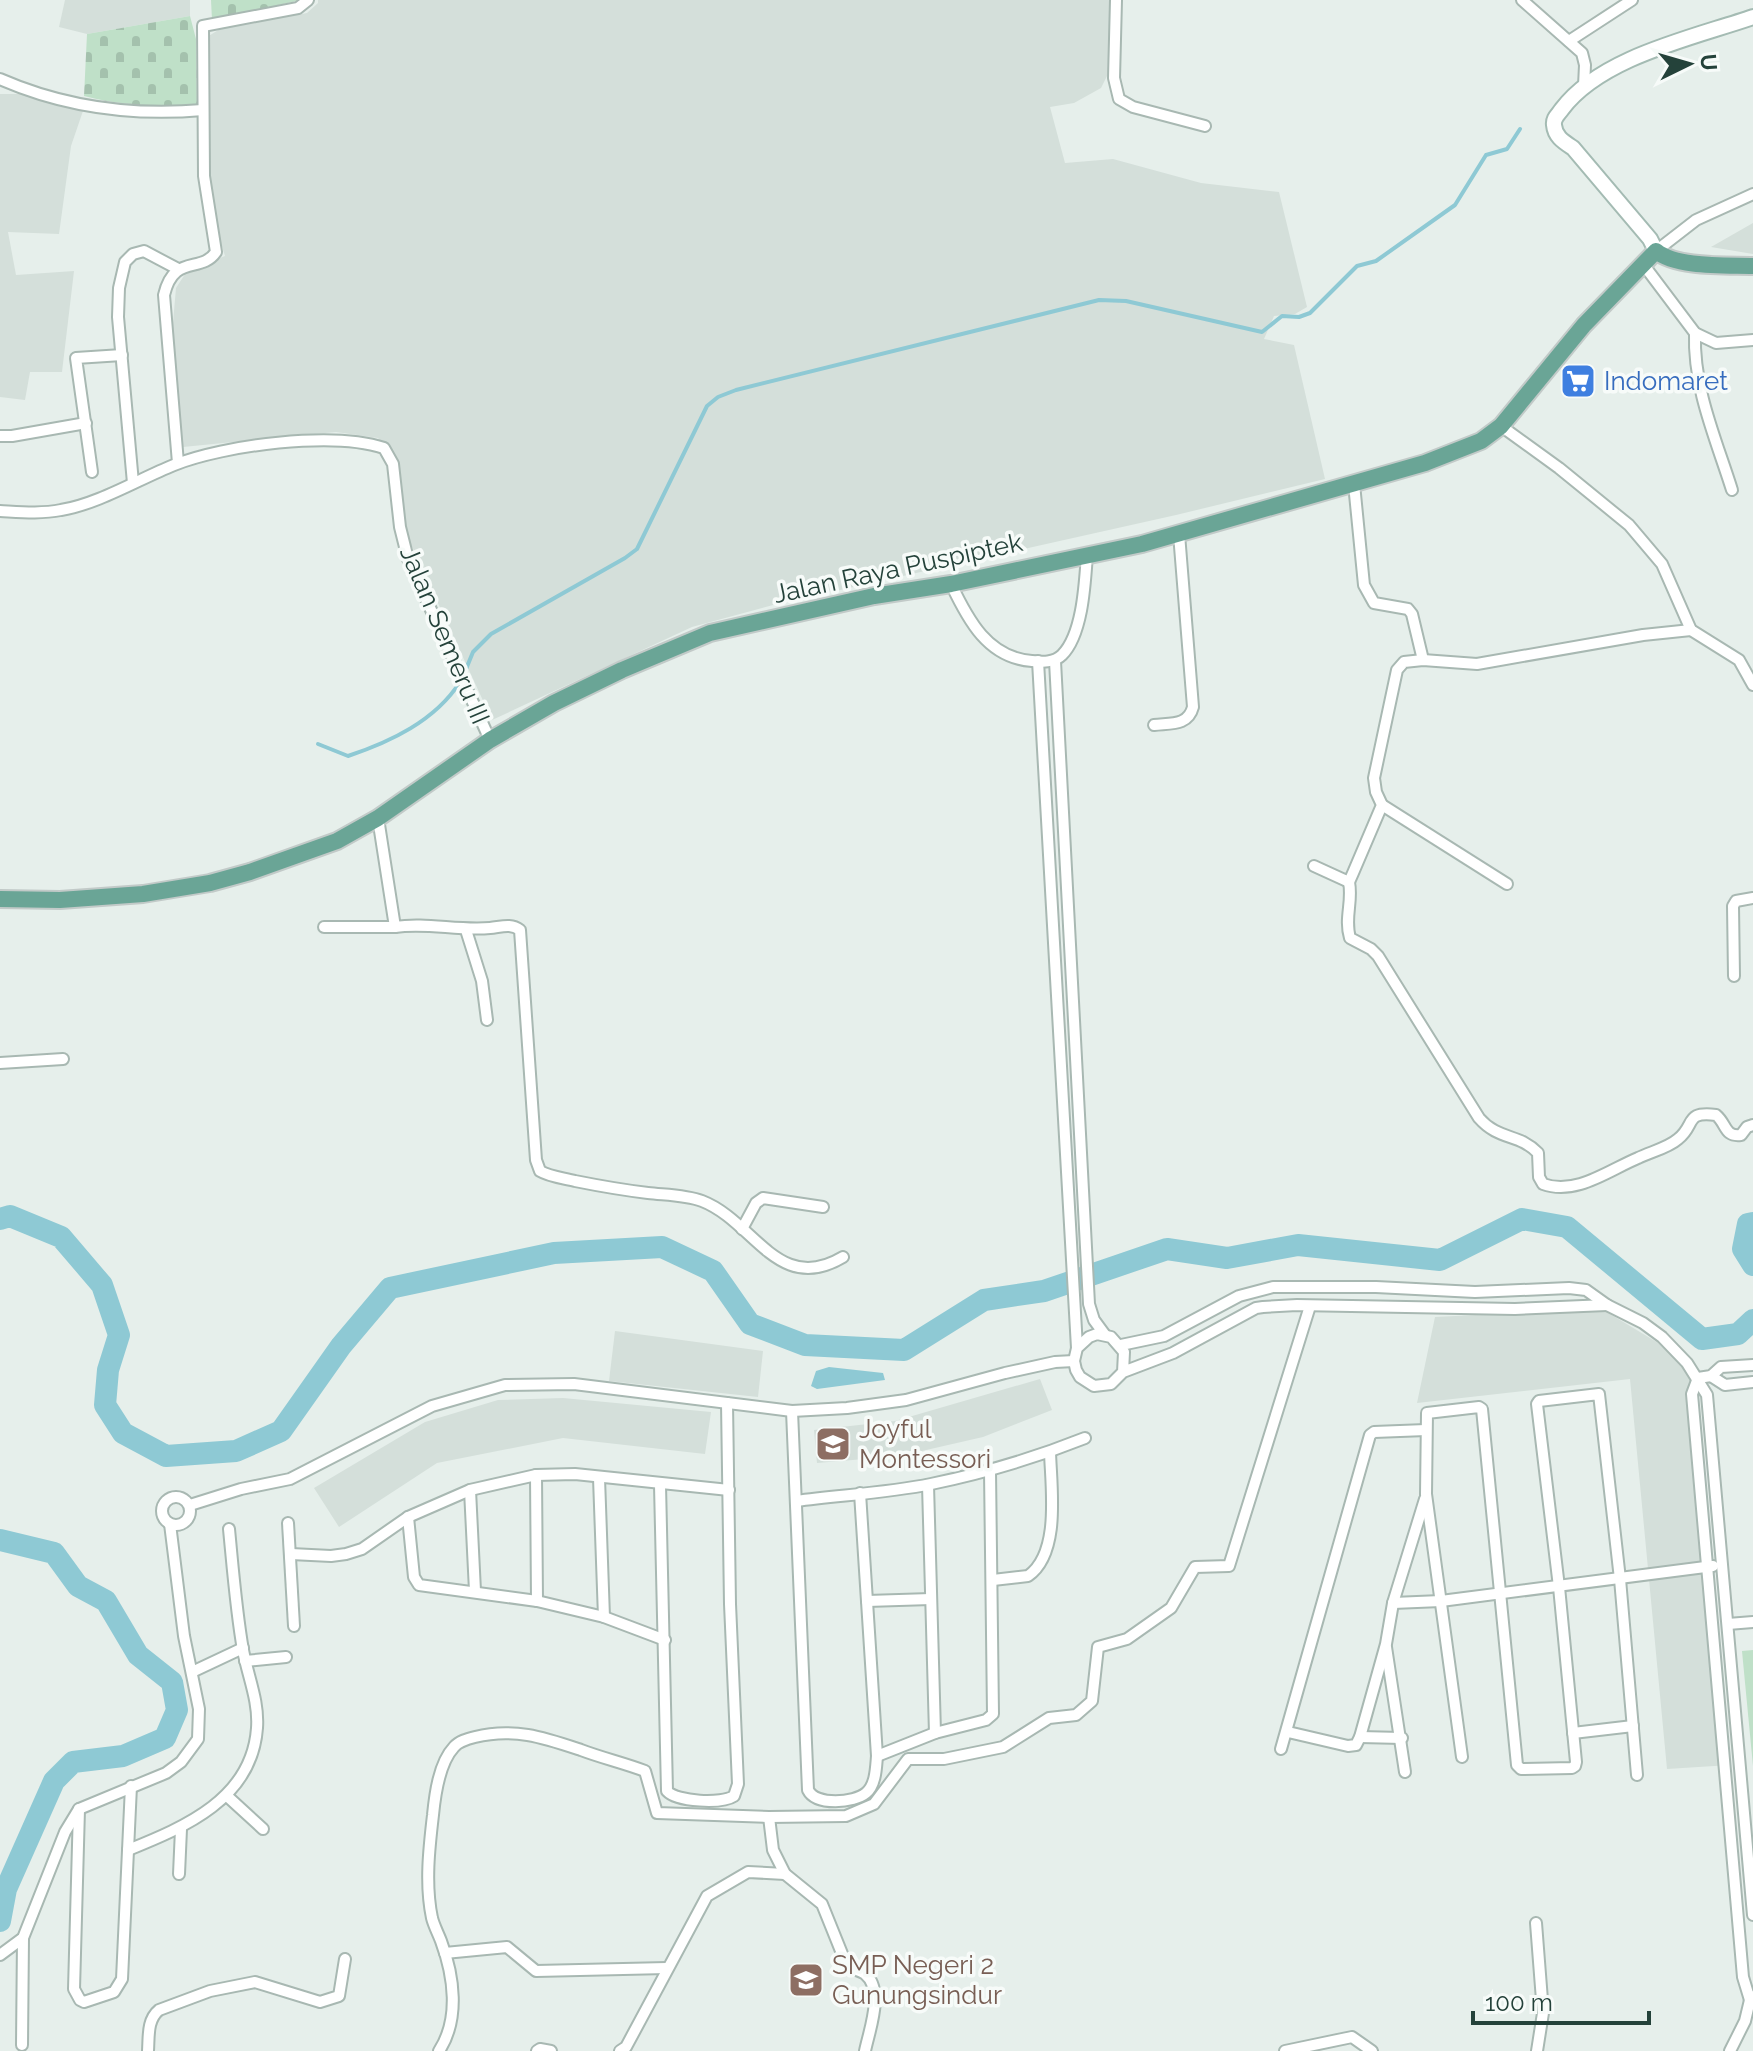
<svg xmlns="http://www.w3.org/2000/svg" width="1753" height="2051" font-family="Raleway,sans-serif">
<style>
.built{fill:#d4dfda}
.cemetery{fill:url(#cemetery-stones)}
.park{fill:#bfe0c8}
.water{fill:#8ec9d4}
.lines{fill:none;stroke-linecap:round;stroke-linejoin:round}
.stream{stroke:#8ec9d4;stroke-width:4}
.river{stroke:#8ec9d4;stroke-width:22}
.street-casing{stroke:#a8b8b2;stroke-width:14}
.secondary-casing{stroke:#a4bbb3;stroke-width:18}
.primary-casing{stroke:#c2cac8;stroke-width:20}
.street{stroke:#fff;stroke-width:10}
.secondary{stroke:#fff;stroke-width:14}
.primary{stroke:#6aa596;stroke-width:16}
.labels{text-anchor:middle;stroke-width:7;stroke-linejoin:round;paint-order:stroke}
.shop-label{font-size:26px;fill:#366cbe;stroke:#f7fbf9;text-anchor:start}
.street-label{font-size:26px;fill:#24423a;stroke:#f7fbf9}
.education-label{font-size:26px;fill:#785e54;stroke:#f7fbf9;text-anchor:start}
</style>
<defs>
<pattern id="cemetery-stones" width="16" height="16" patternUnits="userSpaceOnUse" patternTransform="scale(2)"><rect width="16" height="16" fill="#bfe0c8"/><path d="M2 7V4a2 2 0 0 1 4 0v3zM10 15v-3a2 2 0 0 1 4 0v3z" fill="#a4c1ad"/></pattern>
</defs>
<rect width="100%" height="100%" fill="#e6efeb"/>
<g class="built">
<path d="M65,0H190V16L87,34L59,27Z"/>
<path d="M318,0H1113L1112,66L1101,88L1074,103L1050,107L1065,163L1113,159L1201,183L1279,192L1307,307L1295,314L1274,316L1264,339L1294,345L1325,479L1176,515L773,605L692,627L492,720L407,536L393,457L378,438L336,432L183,447L172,334L176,288L187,271L225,256L207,198V37L220,29L307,13L318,3Z"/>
<path d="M0,94H25L84,108L71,146L59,234L8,232L16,275L74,271L62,372H30L25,400L0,397Z"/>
<path d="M1753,223V254L1711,247Z"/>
<path d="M1575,1310L1605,1311L1660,1344L1689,1372L1730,1765L1667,1769L1630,1379L1417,1403L1435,1317Z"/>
<path d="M615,1331L763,1351L758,1397L609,1381Z"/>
<path d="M1040,1379L1052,1410L983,1437L900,1456L817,1463L814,1430L895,1421Z"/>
<path d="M563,1398L711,1412L705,1454L563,1438L437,1463L339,1527L314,1488L425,1422L498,1400Z"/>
</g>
<g class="cemetery">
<path d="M211,0H301L212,20Z"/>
<path d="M190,16L196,39L197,107C159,106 120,106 84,96L87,34Z"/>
</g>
<path class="park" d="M1753,1650V1766L1742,1651Z"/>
<path class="water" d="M829,1367L883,1373L885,1380L817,1389L811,1386L816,1371Z"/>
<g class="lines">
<g class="stream">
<path d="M464,674L473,652L491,634L625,558L637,549L707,406L718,397L736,390L1099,300L1126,301L1262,332L1282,316L1299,317L1310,313L1357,266L1376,261L1455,205L1486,155L1507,149L1520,129"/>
<path d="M318,744L348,756C390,742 435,721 460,682"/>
</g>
<g class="river">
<path d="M0,1219L10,1216L61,1237L102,1285L119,1335L108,1370L105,1405L123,1433L166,1456L236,1451L281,1431L341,1346L390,1288L554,1253L662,1247L713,1271L750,1324L805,1345L904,1350L984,1300L1044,1291L1167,1249L1227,1258L1298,1245L1440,1260L1522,1219L1567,1227L1702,1339L1738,1334L1753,1320"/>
<path d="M1753,1223L1748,1224L1743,1249L1753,1265"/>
<path d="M0,1540L54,1553L78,1586L106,1601L138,1655L172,1682L177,1710L165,1738L123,1756L73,1762L54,1781L6,1889L0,1921"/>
</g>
<defs>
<g id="street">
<path d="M1116,0L1114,78L1119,99L1133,107L1205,126"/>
<path d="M1522,0L1582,53L1585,65L1584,86"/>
<path d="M1569,41L1632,0"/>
<path d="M0,79C64,107 134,116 203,110"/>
<path d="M1656,251L1696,220L1753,194"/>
<path d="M1643,264L1695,333L1716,343L1753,340"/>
<path d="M1695,333C1693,388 1716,439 1732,490"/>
<path d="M1501,426L1559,468L1629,525L1662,564L1691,630L1739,660L1753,685"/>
<path d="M0,436H12L86,423"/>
<path d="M178,463L164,295C174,253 201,274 216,252L204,176L203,26L298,8L308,0"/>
<path d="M92,472L76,358L122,355"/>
<path d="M133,483L118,317L119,288L125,262L133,254L144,251L178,269"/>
<path d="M1354,484L1364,585L1374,603L1408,609L1412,614L1423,660"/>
<path d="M0,511C20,512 41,514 61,510C98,504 139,479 174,465C224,445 333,431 384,448L393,464L400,527L408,559L490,740"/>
<path d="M951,584C968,620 988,658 1032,661C1042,662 1054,663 1062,655C1083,634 1085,582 1087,554"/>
<path d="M1038,661L1077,1348"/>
<path d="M1055,661L1089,1304L1094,1320L1105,1335"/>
<path d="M1154,725C1171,723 1188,726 1193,707L1179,534"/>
<path d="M1382,805L1507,884"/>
<path d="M378,818L395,927C426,922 458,931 490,928C501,927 511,923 520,930L536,1160L540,1171C550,1177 564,1178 575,1181C600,1186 623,1190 648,1193C666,1195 686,1195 702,1201C754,1221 778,1296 843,1257"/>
<path d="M1314,866L1349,882L1353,873L1382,805L1376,792L1374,778L1397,670L1404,662L1423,660L1477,664L1643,635L1691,630"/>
<path d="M1349,882C1353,902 1344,918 1350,938L1371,949L1378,956L1479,1118C1499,1141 1519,1133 1538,1153L1539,1177L1543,1184C1576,1196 1609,1170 1638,1158C1650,1152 1668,1148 1678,1139C1696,1125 1684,1111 1716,1115C1727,1124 1724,1137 1741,1135L1747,1127L1753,1125"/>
<path d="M324,927H395"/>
<path d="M466,930L482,981L487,1020"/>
<path d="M1734,976L1733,906L1736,901L1753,898"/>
<path d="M0,1063L63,1059"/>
<path d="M742,1229L756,1203L763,1198L823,1207"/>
<path d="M1121,1345L1164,1336L1239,1296L1273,1287H1376L1475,1292L1569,1288L1586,1290L1607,1305L1643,1323L1662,1337L1687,1363L1707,1395L1753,1915"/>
<path d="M1123,1372L1124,1352L1111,1337L1097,1334L1089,1337L1077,1348L1074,1361L1076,1370L1080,1377L1094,1386L1111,1384L1123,1372L1173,1353L1256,1308L1263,1307L1297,1305L1515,1309L1607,1305"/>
<path d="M1711,1376L1725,1385L1753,1382"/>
<path d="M1698,1378L1692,1394L1743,1977L1750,2000"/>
<path d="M1698,1378L1711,1376L1721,1367L1753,1365"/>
<path d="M792,1411L808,1790C816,1806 854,1803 866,1793C876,1785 876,1767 877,1756L860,1493"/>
<path d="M536,1475L537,1601"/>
<path d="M599,1478L604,1617"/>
<path d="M660,1485L667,1791C677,1802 722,1804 734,1796L738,1784L730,1604L727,1403"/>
<path d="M928,1485L935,1733"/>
<path d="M470,1490L475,1591"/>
<circle cx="176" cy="1511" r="14"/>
<path d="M796,1501C841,1495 887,1493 931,1484C984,1473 1035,1458 1085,1438"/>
<path d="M190,1505L241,1489L290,1479L432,1406L505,1385L574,1384L792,1411L847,1408L906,1400L1005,1373L1055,1362L1074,1361"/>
<path d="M408,1517L414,1577L419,1585L537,1601L604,1617L665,1640"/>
<path d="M288,1523L294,1626"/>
<path d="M291,1554L331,1556L346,1554L362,1549L408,1517L470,1490L536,1475L575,1474L729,1490"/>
<path d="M993,1580L1028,1576C1061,1553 1051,1487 1050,1452"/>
<path d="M867,1601L931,1599"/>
<path d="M1393,1603L1441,1601L1713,1566"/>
<path d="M1728,1624L1753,1622"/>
<path d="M1386,1647L1405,1772"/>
<path d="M245,1661L286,1657"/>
<path d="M192,1672L243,1648"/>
<path d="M1288,1732L1348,1746L1356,1745L1360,1737L1386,1644L1393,1603L1425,1499"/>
<path d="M1573,1733L1633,1726"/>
<path d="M1360,1737L1402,1738"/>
<path d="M1281,1749L1370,1435L1374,1432L1426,1430"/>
<path d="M877,1756L935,1733L986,1720L993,1714L990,1471"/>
<path d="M1462,1757L1426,1494L1427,1413L1479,1407L1482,1409L1517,1765L1521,1769L1572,1768L1575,1766L1576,1762L1559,1587L1537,1404L1539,1401L1599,1394L1620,1579L1637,1775"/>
<path d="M227,1796L263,1829"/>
<path d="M79,1809L74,1989L80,2000L84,2002L114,1992L122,1979L131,1786"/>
<path d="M769,1817L773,1850L785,1874L822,1904L847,1966C853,1969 861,1971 865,1974C885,1990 869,2031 865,2051"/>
<path d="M128,1850C185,1827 252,1799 257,1728C259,1701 248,1677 243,1650C236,1610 233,1570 229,1529"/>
<path d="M179,1874L181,1829"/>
<path d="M1536,1923L1543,2013L1537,2051"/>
<path d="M445,1953L507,1947L536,1971L667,1968"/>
<path d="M0,1955L23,1938L65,1832L79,1809L166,1773L181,1762L198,1739L199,1709L184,1636L170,1524"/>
<path d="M22,2045L23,1938"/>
<path d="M148,2051C149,2036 147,2020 159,2010L210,1991L255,1982L320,2002L339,1996L345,1959"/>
<path d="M439,2051C460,2019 454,1976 441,1941C438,1933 434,1926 432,1918C425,1885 429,1849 433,1815C435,1794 439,1763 454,1747C459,1741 467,1739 475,1737C514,1727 545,1738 581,1750C602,1758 624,1763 645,1771L657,1813L769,1817L846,1816L874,1804L908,1759H944L1003,1747L1049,1718L1076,1715L1092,1701L1098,1647L1127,1639L1171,1608L1195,1567L1229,1566L1310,1306"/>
<path d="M537,2051L540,2049L551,2051"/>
<path d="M620,2051L626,2047L707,1896L748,1872L785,1874"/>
<path d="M1285,2051L1352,2037L1372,2051"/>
<path d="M1730,2051L1745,2021L1751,1996"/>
</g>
<path id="secondary" d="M1656,251L1650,239L1573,148C1564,142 1555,137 1554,125C1553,118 1558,115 1562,109C1601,57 1692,38 1753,17"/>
<path id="primary" d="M0,899L60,900L143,894L210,883L250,872L337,841L378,818L490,740L554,703L622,670L710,633L874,596L951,584L1142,544L1425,463L1481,441L1501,426L1584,325L1656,251C1677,268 1726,265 1753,266"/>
</defs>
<use href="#street" class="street-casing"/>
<use href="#secondary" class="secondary-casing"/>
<use href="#primary" class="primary-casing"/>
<use href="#street" class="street"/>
<use href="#secondary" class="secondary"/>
<use href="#primary" class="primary"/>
</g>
<defs>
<symbol id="supermarket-square" viewBox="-11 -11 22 22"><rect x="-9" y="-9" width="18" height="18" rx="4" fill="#3f7fe0" stroke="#f7fbf9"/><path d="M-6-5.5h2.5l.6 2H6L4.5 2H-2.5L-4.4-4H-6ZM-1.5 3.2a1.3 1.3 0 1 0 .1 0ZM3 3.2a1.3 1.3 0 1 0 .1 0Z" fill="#fff"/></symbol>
<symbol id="school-square" viewBox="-11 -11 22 22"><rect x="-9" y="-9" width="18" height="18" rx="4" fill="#8d6e63" stroke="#f7fbf9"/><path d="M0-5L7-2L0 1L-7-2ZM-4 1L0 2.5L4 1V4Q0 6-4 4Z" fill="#fff"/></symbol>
</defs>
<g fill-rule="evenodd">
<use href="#supermarket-square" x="1558" y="361" width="40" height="40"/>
<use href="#school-square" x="813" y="1424" width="40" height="40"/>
<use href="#school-square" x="786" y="1960" width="40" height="40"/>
</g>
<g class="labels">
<g class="shop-label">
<text x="1604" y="390">Indomaret</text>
</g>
<g class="street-label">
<text transform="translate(898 568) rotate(-12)" y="9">Jalan Raya Puspiptek</text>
<text transform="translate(445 635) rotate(67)" y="9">Jalan Semeru III</text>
</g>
<g class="education-label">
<text x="859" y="1438">Joyful<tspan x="859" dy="30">Montessori</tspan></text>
<text x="832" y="1974">SMP Negeri 2<tspan x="832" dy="30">Gunungsindur</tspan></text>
</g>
</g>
<g transform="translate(1689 64) rotate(85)" stroke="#f7fbf9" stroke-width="6" paint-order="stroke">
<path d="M0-6L14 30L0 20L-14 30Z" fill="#24423a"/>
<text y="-12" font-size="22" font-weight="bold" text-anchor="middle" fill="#24423a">U</text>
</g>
<path d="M1473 2011v12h176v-12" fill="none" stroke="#24423a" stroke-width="4"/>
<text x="1485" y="2011" font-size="24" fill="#24423a" stroke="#f7fbf9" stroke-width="6" paint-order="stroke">100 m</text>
</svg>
